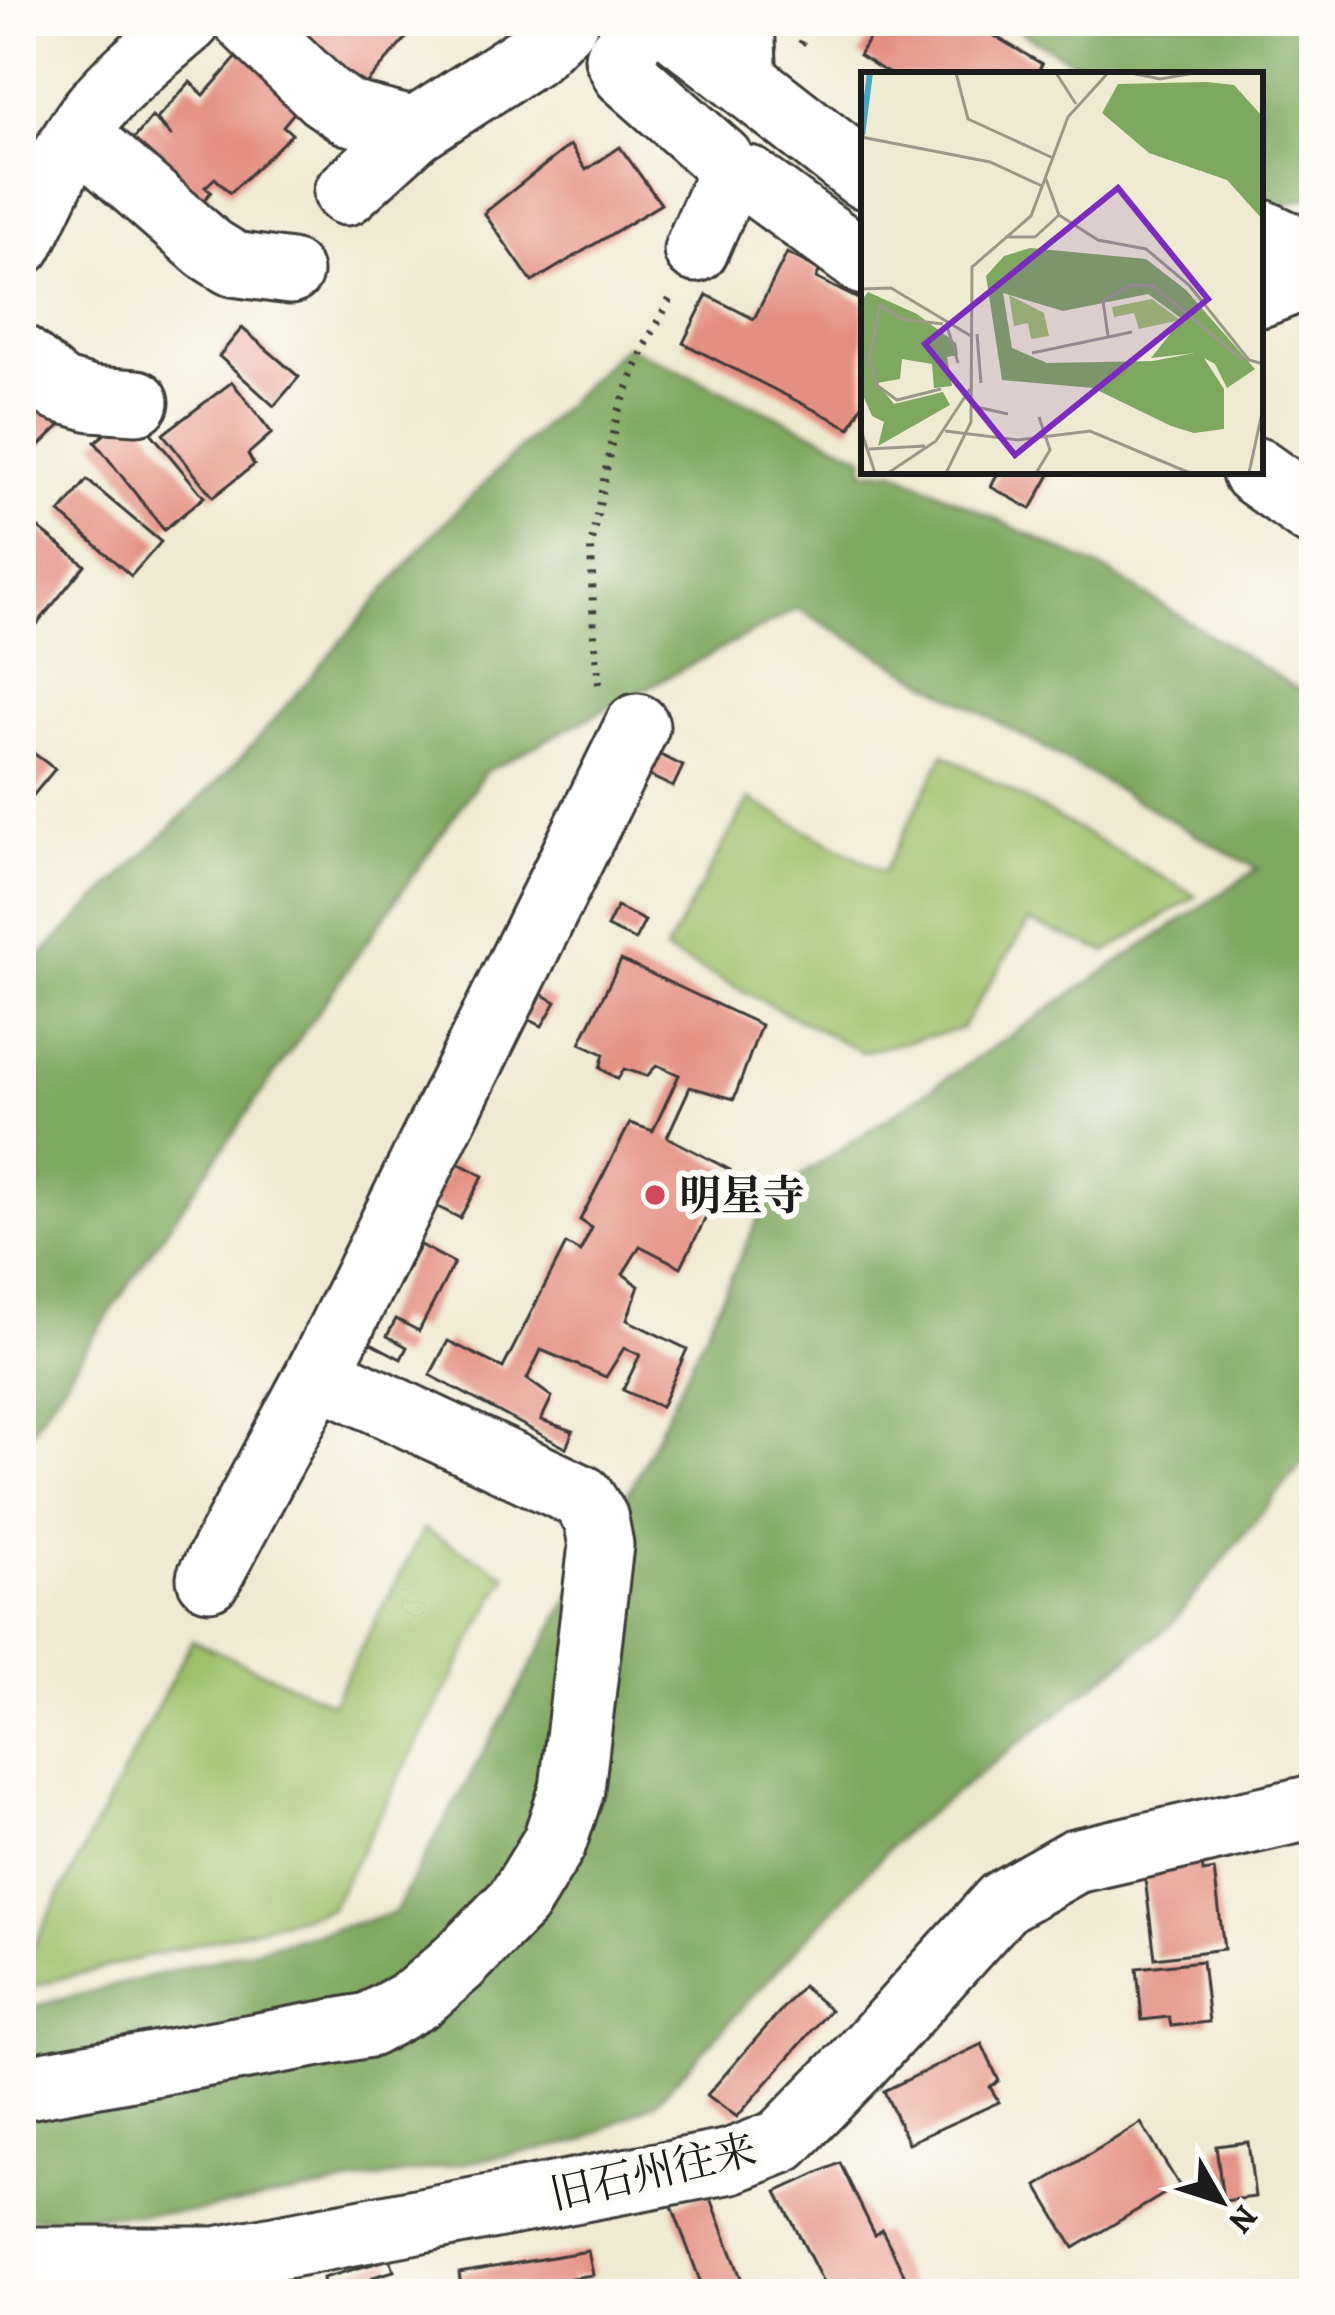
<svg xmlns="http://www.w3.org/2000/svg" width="1335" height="2315" font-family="Alegreya,'Noto Serif JP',serif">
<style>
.green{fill:#9ec16b;stroke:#5d6e44;stroke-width:3}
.forest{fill:#7ea75f;stroke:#4d623e;stroke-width:3}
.building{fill:#e48f81}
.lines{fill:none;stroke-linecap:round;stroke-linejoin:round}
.minor-casing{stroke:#3c3b37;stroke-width:69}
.major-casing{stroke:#3c3b37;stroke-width:72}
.path{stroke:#3c3b37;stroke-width:8;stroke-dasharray:3 9;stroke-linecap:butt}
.minor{stroke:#fff;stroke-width:63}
.major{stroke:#fff;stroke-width:66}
.poi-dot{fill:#d1495b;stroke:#fdfcf7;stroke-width:4.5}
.labels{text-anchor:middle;stroke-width:12;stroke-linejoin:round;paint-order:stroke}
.poi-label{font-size:42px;font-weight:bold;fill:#1c1c1c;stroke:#fdfcf7;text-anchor:start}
.street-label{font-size:42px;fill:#1c1c1c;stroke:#fdfcf7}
.inset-river{fill:none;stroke:#45a6c5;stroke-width:6}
.inset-road{fill:none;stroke:#9b9889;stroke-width:3}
.view{fill:#7b2cbf;fill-opacity:0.15;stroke:#7b2cbf;stroke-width:6}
.inset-edge{fill:none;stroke:#1c1c1c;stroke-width:6}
</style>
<rect width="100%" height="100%" fill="#fdfcf7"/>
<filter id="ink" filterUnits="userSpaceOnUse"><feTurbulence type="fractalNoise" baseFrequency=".00833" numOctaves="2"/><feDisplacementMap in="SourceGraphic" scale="24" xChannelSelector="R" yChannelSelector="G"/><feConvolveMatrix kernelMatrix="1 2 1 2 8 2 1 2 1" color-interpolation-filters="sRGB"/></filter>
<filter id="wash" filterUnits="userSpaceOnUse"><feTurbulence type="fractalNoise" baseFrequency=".004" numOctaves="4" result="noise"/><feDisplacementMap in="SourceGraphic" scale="48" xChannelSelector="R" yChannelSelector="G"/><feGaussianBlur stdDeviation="2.7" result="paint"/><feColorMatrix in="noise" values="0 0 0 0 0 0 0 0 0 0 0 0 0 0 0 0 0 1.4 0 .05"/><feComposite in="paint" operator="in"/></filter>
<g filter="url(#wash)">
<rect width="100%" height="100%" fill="#efead2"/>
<g class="green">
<path d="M944,754L1196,896L1107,952L1029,922L961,1029L862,1052L665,951L749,799L884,872Z"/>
<path d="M424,1529L507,1575L330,1909L21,1989V1970L192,1640L332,1703Z"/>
</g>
<g class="forest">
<path d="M1002,21H1314V196L1260,211V75H1096Z"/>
<path d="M625,345L864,456V471H895L1112,574L1314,699V1449L1170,1626L901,1835L656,2102L580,2142L195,2212L21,2218V2010L394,1913L637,1477L768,1198L1257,869L798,609L485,772L150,1253L29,1434L21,1440V968L34,962L242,757L434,533Z"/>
</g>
<g id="blocks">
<g class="building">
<path d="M301,21H421L358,93L290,33Z"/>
<path d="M879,21H969L1042,64L1036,75H891L859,55Z"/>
<path d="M243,50L303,102L283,126L292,134L230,193L215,178L205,187L211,192L189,217L119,157L152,117L172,137L157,119L190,82L204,95Z"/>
<path d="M570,145L586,170L620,147L661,204L532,282L484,213Z"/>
<path d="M787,253L820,270L816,278L864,302V401L850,428L683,343L707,295L754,319Z"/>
<path d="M242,328L299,377L274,406L219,356Z"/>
<path d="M232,382L272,433L248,454L254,465L213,497L163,434Z"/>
<path d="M21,391L68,418L21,464Z"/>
<path d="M133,411L204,497L164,530L95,442Z"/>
<path d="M999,471H1052L1031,509L991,487Z"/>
<path d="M87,480L161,542L131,576L60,513Z"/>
<path d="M21,514L85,565L21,644Z"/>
<path d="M21,744L55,769L21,810Z"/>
<path d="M652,751L683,766L673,787L642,772Z"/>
<path d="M617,907L645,921L635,940L607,927Z"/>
<path d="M621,960L761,1025L734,1099L690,1087L667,1137L730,1170L681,1267L640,1246L623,1274L639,1286L627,1320L687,1349L661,1407L623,1390L640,1355L624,1348L606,1377L541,1350L527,1379L552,1397L541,1420L573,1431L566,1448L430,1375L448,1341L503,1368L566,1244L580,1252L592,1228L580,1220L630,1123L653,1131L679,1075L657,1065L647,1076L624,1069L618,1079L600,1068L604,1054L580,1043Z"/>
<path d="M538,992L556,1002L542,1026L524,1017Z"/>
<path d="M452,1160L483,1176L460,1218L430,1203Z"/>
<path d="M420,1245L454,1263L419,1331L396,1319L387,1336L407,1347L401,1359L369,1342Z"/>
<path d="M1201,1855L1203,1872L1214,1870L1224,1949L1155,1958L1143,1863Z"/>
<path d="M1202,1961L1209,2022L1171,2026L1169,2017L1142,2020L1137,1968Z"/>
<path d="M802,1986L830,2010L737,2117L707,2095Z"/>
<path d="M982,2044L999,2081L990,2087L999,2102L908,2143L884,2091Z"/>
<path d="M1141,2123L1179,2185L1074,2248L1037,2186Z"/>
<path d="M1248,2142L1255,2197L1223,2201L1216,2146Z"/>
<path d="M840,2163L875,2235L882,2230L914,2294H829L777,2192Z"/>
<path d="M709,2193L747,2294H705L672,2206Z"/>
<path d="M588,2251L593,2275L572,2278L575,2294H462L459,2273Z"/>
<path d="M390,2259L394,2271L373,2277L375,2294H316V2292L325,2290L323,2278Z"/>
</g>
</g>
</g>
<g filter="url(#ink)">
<use href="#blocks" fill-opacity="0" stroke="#3c3b37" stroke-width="3"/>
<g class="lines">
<defs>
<g id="minor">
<path d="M246,21L324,96L349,113L415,130"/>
<path d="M646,21L617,58L625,74L721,159L728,177L696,250"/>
<path d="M742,21L745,82"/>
<path d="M78,134L209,249L233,264L290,272"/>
<path d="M728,177L748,178L864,263"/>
<path d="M346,193L415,130L534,53L566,21"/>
<path d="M1260,231L1314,256"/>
<path d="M21,244C44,200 62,151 93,111C120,77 157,49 189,21"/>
<path d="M1260,295L1314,274"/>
<path d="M21,357L60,390L92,399L137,402"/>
<path d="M209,1578L318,1374L637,726"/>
<path d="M21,2088L369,2025L418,1998L459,1962L518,1902L554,1843L572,1789L601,1545L596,1519L582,1497L318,1374"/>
<path d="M21,2259H217L731,2161L782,2141L855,2066L1003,1902L1075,1861L1314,1807"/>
</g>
<g id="major">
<path d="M667,21L864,175"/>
<path d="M1255,471L1314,513"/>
</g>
</defs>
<use href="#minor" class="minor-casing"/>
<use href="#major" class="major-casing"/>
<g class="path">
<path d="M801,44L814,21"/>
<path d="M599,684L594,637L591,547L617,414L645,346L670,299"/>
</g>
<use href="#minor" class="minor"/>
<use href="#major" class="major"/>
</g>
</g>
<circle class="poi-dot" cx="655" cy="1195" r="12"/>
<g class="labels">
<g class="poi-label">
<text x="679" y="1210">明星寺</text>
</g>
<g class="street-label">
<text transform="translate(653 2171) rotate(-13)" y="15">旧石州往来</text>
</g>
</g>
<g transform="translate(861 72)">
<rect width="402" height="402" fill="#efead2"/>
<path d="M148,223L183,241L188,264L170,267L167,251L153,254ZM291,227L319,248L278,257L273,241L253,245L251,235Z" fill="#9ec16b"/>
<path d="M346,10L373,13L402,45V148L366,108L288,81L241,41L257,12ZM169,176L285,187L325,218L394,297L366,316L354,292L343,286L363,317V357L333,361L310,354L232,316L141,308L125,204L143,184ZM142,221L202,239L287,222L321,247L290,286L334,281L292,289L186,291L151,276ZM7,220L56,242L95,271L97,283L86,285L91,314L73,316L71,292L41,287L39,307L16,311L33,332L82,320L89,333L17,374L23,350L11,344L0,319V229Z" fill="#7ea75f" fill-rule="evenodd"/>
<path class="inset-river" d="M1,63L9,1"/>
<path class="inset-road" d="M95,1L107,47L192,86M195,1L215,32M270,1L299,7L333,1M0,65L129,90L181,114M185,107L198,143M198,143L237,168L285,177L328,213L388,288L402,292M144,165H174L198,143M0,217L30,216L110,264M86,254L97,291M116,262L120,311M247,264L242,229L270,213L292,214L382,288M171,281L271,260M80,317L36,328L17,314L8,288L19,233L41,247L82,252M111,334L147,342M0,358L14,401M84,359L157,368L229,359L329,401M8,377L64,374M27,401L75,369L109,317M85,401L110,350L111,195L170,144L207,45L247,1M175,401L189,378L178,345M388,401L402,336"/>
<path class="view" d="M257,116L347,227L154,383L64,272Z"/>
<rect width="402" height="402" class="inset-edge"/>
</g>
<rect width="1335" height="2315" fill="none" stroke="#fdfcf7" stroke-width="72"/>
<g transform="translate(1221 2201) rotate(129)" stroke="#fdfcf7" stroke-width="9" paint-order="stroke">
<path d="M0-9L21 45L0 30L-21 45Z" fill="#1c1c1c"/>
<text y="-18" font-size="33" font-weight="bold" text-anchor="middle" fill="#1c1c1c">N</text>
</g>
</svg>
